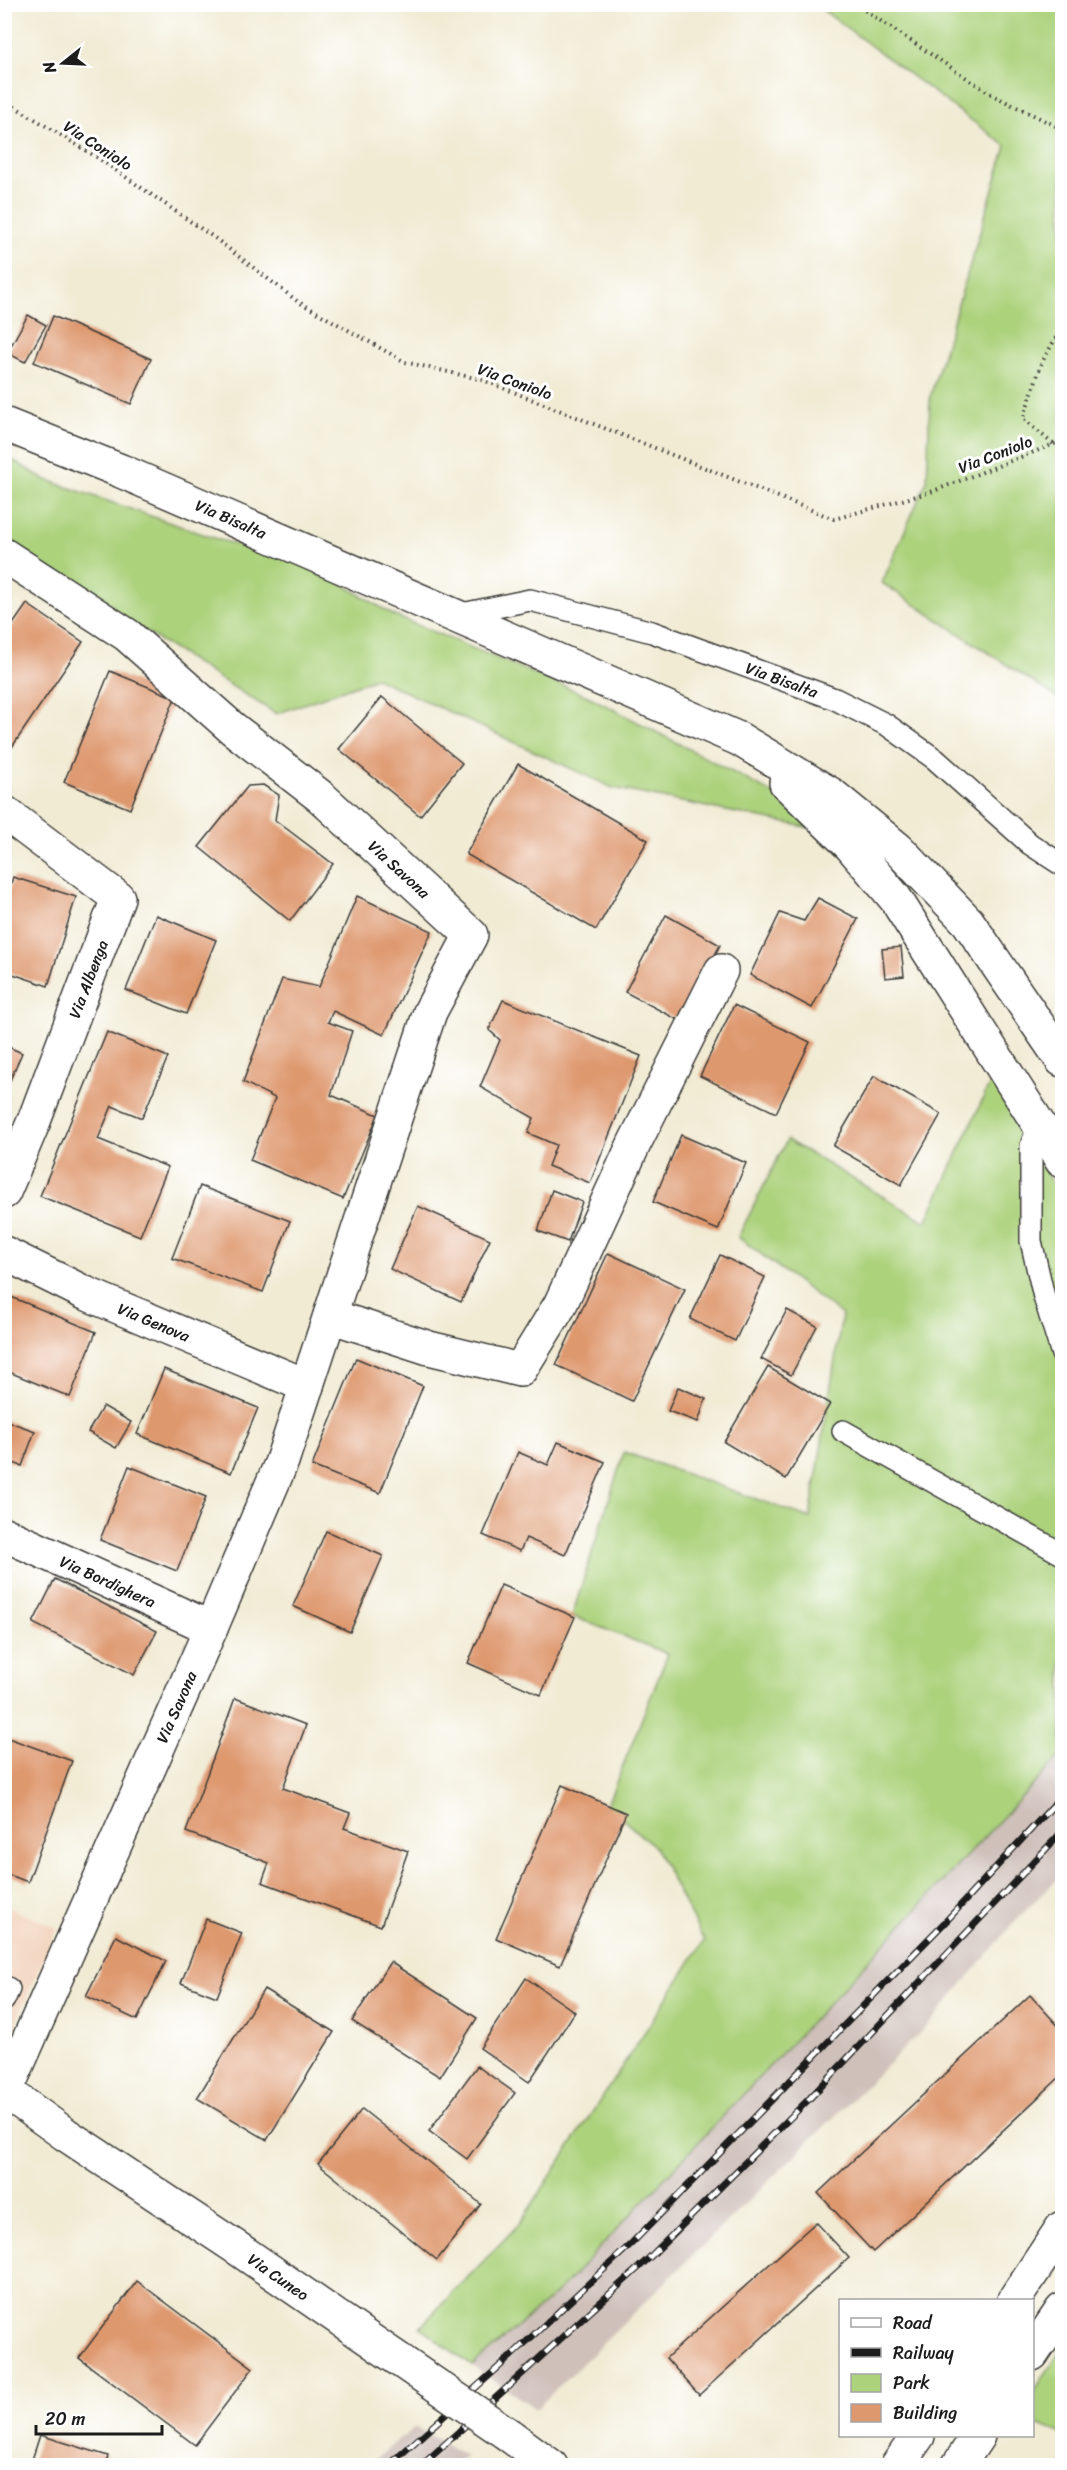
<svg xmlns="http://www.w3.org/2000/svg" width="1067" height="2470" font-family="Sriracha,sans-serif">
<style>
.built{fill:#f2d4be}
.industrial{fill:#cfc0ba}
.green{fill:#acd27c;stroke:#64774c;stroke-width:1.5}
.building{fill:#de986e}
.lines{fill:none;stroke-linecap:round;stroke-linejoin:round}
.service-casing{stroke:#3c3b38;stroke-width:24}
.minor-casing{stroke:#3c3b38;stroke-width:36}
.secondary-casing{stroke:#3c3b38;stroke-width:36}
.primary-casing{stroke:#3c3b38;stroke-width:36}
.path{stroke:#3c3b38;stroke-width:4;stroke-dasharray:1.5 4.5;stroke-linecap:butt}
.service{stroke:#fff;stroke-width:21}
.minor{stroke:#fff;stroke-width:33}
.secondary{stroke:#fff;stroke-width:33}
.primary{stroke:#fff;stroke-width:33}
.rail-casing{stroke:#1c1c1c;stroke-width:7}
.rail{stroke:#fff;stroke-width:4.5;stroke-dasharray:14;stroke-linecap:butt}
.secondary-bridge-casing{stroke:#3c3b38;stroke-width:36;stroke-linecap:butt}
.secondary-bridge{stroke:#fff;stroke-width:33}
.labels{text-anchor:middle;stroke-width:6;stroke-linejoin:round;paint-order:stroke}
.street-label{font-size:16px;fill:#1c1c1c;stroke:#fff}
</style>
<rect width="100%" height="100%" fill="#fff"/>
<filter id="ink" filterUnits="userSpaceOnUse"><feTurbulence type="fractalNoise" baseFrequency=".0167" numOctaves="2"/><feDisplacementMap in="SourceGraphic" scale="12" xChannelSelector="R" yChannelSelector="G"/><feConvolveMatrix kernelMatrix="1 2 1 2 8 2 1 2 1" color-interpolation-filters="sRGB"/></filter>
<filter id="wash" filterUnits="userSpaceOnUse"><feTurbulence type="fractalNoise" baseFrequency=".008" numOctaves="4" result="noise"/><feDisplacementMap in="SourceGraphic" scale="24" xChannelSelector="R" yChannelSelector="G"/><feGaussianBlur stdDeviation="1.35" result="paint"/><feColorMatrix in="noise" values="0 0 0 0 0 0 0 0 0 0 0 0 0 0 0 0 0 1.4 0 .05"/><feComposite in="paint" operator="in"/></filter>
<g filter="url(#wash)">
<rect width="100%" height="100%" fill="#f1ebd4"/>
<path class="built" d="M5,1906L57,1928L5,2046Z"/>
<g class="industrial">
<path d="M1062,1754V1874L1016,1920L931,2022L536,2409L472,2366L561,2289Z"/>
<path d="M415,2427L466,2456L456,2465H368Z"/>
</g>
<g class="green">
<path d="M816,5H1062V701L882,583L927,480L930,397L1006,146Z"/>
<path d="M4,455L44,479L220,540L307,562L393,615L590,697L776,795L811,828L613,788L376,678L276,714L5,543Z"/>
<path d="M992,1079L1062,1200V1754L561,2289L472,2366L420,2327L520,2223L704,1941L656,1849L607,1805L668,1654L572,1616L624,1452L810,1518L842,1315L738,1237L787,1140L926,1222Z"/>
<path d="M1062,2348V2434L1032,2422L1033,2393Z"/>
</g>
<g id="blocks">
<g class="building">
<path d="M28,315L46,325L25,362L7,353Z"/>
<path d="M53,316L151,359L131,404L34,362Z"/>
<path d="M27,604L83,642L6,756L4,755V637Z"/>
<path d="M110,671L175,698L130,809L64,782Z"/>
<path d="M382,697L462,763L420,816L339,749Z"/>
<path d="M518,764L648,840L596,930L466,854Z"/>
<path d="M263,785L279,795L275,820L333,864L290,921L199,847L248,786Z"/>
<path d="M13,877L76,897L48,986L4,971V905Z"/>
<path d="M357,896L432,931L384,1035L333,1011L328,1022L352,1031L331,1095L378,1115L343,1199L250,1160L275,1098L243,1082L282,979L319,987Z"/>
<path d="M818,898L858,919L812,1008L750,975L780,913L804,921Z"/>
<path d="M156,915L216,940L186,1014L126,990Z"/>
<path d="M666,915L720,945L680,1021L625,992Z"/>
<path d="M901,947L904,976L885,978L882,949Z"/>
<path d="M503,1000L641,1056L590,1183L548,1166L556,1145L528,1133L534,1118L480,1087L500,1040L489,1030Z"/>
<path d="M734,1005L810,1042L776,1113L700,1076Z"/>
<path d="M107,1032L168,1057L142,1118L112,1106L98,1139L168,1167L140,1236L40,1196Z"/>
<path d="M4,1045L22,1053L4,1094Z"/>
<path d="M874,1076L941,1114L901,1185L833,1146Z"/>
<path d="M681,1135L746,1163L718,1230L653,1202Z"/>
<path d="M200,1186L290,1221L263,1292L172,1258Z"/>
<path d="M552,1190L582,1202L568,1242L538,1231Z"/>
<path d="M418,1206L490,1239L461,1302L390,1269Z"/>
<path d="M608,1253L685,1289L632,1401L556,1365Z"/>
<path d="M720,1255L765,1277L735,1341L690,1319Z"/>
<path d="M4,1294L96,1332L70,1397L4,1370Z"/>
<path d="M787,1310L817,1326L791,1375L761,1359Z"/>
<path d="M356,1358L423,1386L380,1493L312,1466Z"/>
<path d="M768,1367L830,1404L786,1479L724,1442Z"/>
<path d="M164,1369L258,1408L231,1473L137,1434Z"/>
<path d="M678,1387L706,1399L698,1422L668,1411Z"/>
<path d="M103,1406L131,1422L116,1448L88,1432Z"/>
<path d="M4,1420L35,1431L22,1466L4,1460Z"/>
<path d="M558,1442L605,1462L565,1555L526,1538L520,1551L483,1535L518,1452L548,1465Z"/>
<path d="M129,1466L206,1497L177,1571L100,1540Z"/>
<path d="M326,1531L383,1556L350,1632L293,1606Z"/>
<path d="M55,1579L157,1631L134,1675L33,1623Z"/>
<path d="M501,1585L575,1617L541,1695L468,1663Z"/>
<path d="M235,1698L306,1725L283,1788L350,1813L344,1828L408,1851L381,1926L262,1882L269,1863L186,1832Z"/>
<path d="M8,1738L72,1761L28,1882L4,1873V1748Z"/>
<path d="M562,1785L626,1813L560,1966L496,1938Z"/>
<path d="M206,1919L242,1933L217,1997L181,1983Z"/>
<path d="M116,1936L166,1961L137,2020L86,1996Z"/>
<path d="M390,1962L477,2018L440,2077L352,2021Z"/>
<path d="M526,1978L575,2012L529,2082L480,2048Z"/>
<path d="M264,1989L334,2032L267,2140L197,2098Z"/>
<path d="M1030,1995L1062,2030V2075L873,2252L818,2193Z"/>
<path d="M477,2066L515,2093L467,2159L429,2131Z"/>
<path d="M362,2109L481,2204L437,2260L318,2164Z"/>
<path d="M816,2222L849,2258L699,2395L666,2358Z"/>
<path d="M137,2281L253,2368L195,2445L79,2358Z"/>
<path d="M40,2435L108,2456L105,2466H30Z"/>
</g>
</g>
</g>
<g filter="url(#ink)">
<use href="#blocks" fill-opacity="0" stroke="#3c3b38" stroke-width="1.5"/>
<g class="lines">
<defs>
<g id="service">
<path id="s1" d="M457,615L530,600L652,632L835,699L887,725L935,759L1030,844L1062,865"/>
<path d="M1039,1124L1031,1146V1241L1044,1297L1062,1354"/>
<path d="M843,1431L1062,1554"/>
<path d="M4,1986L9,1989L4,2000"/>
</g>
<g id="minor">
<path id="s2" d="M4,555L127,635L232,728L321,797L471,935L430,1012L282,1461L211,1628L6,2091"/>
<path d="M4,812L118,898L34,1121L4,1192"/>
<path id="s3" d="M4,1253L85,1293L307,1386"/>
<path d="M330,1316L429,1348L520,1370L560,1305L634,1144L721,971"/>
<path id="s4" d="M4,1534L211,1628"/>
</g>
<g id="secondary">
<path id="s5" d="M4,2090L65,2134L237,2248L379,2346"/>
<path d="M509,2435L551,2466"/>
</g>
<g id="primary">
<path id="s6" d="M4,424L121,471L739,739L832,795L898,849L968,922L1062,1060"/>
<path d="M786,783L851,846L895,898L1062,1161"/>
<path d="M1014,2300L1062,2228"/>
<path d="M1032,2354L1062,2310"/>
<path d="M897,2466L918,2436"/>
<path d="M958,2466L978,2436"/>
</g>
</defs>
<use href="#service" class="service-casing"/>
<use href="#minor" class="minor-casing"/>
<use href="#secondary" class="secondary-casing"/>
<use href="#primary" class="primary-casing"/>
<g class="path">
<path d="M855,4L994,96L1062,129"/>
<path d="M4,100L98,158L216,239L297,301L405,362L483,380L834,519L931,492L1062,441"/>
<path d="M1053,444L1023,419L1042,362L1062,327"/>
</g>
<use href="#service" class="service"/>
<use href="#minor" class="minor"/>
<use href="#secondary" class="secondary"/>
<use href="#primary" class="primary"/>
<defs>
<g id="rail">
<path d="M388,2466L510,2357L631,2244L948,1919L1062,1796"/>
<path d="M421,2466L648,2259L810,2098L1062,1832"/>
</g>
</defs>
<use href="#rail" class="rail-casing"/>
<use href="#rail" class="rail"/>
<defs>
<path id="secondary-bridge" d="M379,2346L509,2435"/>
</defs>
<use href="#secondary-bridge" class="secondary-bridge-casing"/>
<use href="#secondary-bridge" class="secondary-bridge"/>
</g>
</g>
<g class="labels">
<g class="street-label">
<text transform="translate(98 145) rotate(33)" y="6">Via Coniolo</text>
<text transform="translate(515 381) rotate(20)" y="6">Via Coniolo</text>
<text transform="translate(995 454) rotate(-21)" y="6">Via Coniolo</text>
<text dy="6" stroke="none"><textPath href="#s6" startOffset="246">Via Bisalta</textPath></text>
<text dy="6" stroke="none"><textPath href="#s1" startOffset="339">Via Bisalta</textPath></text>
<text dy="6" stroke="none"><textPath href="#s2" startOffset="506">Via Savona</textPath></text>
<text transform="translate(88 979) rotate(-69)" y="6">Via Albenga</text>
<text dy="6" stroke="none"><textPath href="#s3" startOffset="165">Via Genova</textPath></text>
<text dy="6" stroke="none"><textPath href="#s4" startOffset="114">Via Bordighera</textPath></text>
<text transform="translate(176 1707) rotate(-66)" y="6">Via Savona</text>
<text dy="6" stroke="none"><textPath href="#s5" startOffset="332">Via Cuneo</textPath></text>
</g>
</g>
<rect width="1067" height="2470" fill="none" stroke="#fff" stroke-width="24"/>
<rect x="839" y="2299" width="195" height="138" fill="#ffffff" stroke="#a4a4a4" stroke-width="1.5"/>
<rect x="851" y="2318" width="30" height="9" fill="#ffffff" stroke="#a4a4a4" stroke-width="1.5"/>
<text x="893" y="2329" font-size="18" fill="#1c1c1c">Road</text>
<rect x="851" y="2348" width="30" height="9" fill="#1c1c1c" stroke="#a4a4a4" stroke-width="1.5"/>
<text x="893" y="2359" font-size="18" fill="#1c1c1c">Railway</text>
<rect x="851" y="2374" width="30" height="18" fill="#acd27c" stroke="#a4a4a4" stroke-width="1.5"/>
<text x="893" y="2389" font-size="18" fill="#1c1c1c">Park</text>
<rect x="851" y="2404" width="30" height="18" fill="#de986e" stroke="#a4a4a4" stroke-width="1.5"/>
<text x="893" y="2419" font-size="18" fill="#1c1c1c">Building</text>
<g transform="translate(63 63) rotate(252)" stroke="#ffffff" stroke-width="4.5" paint-order="stroke">
<path d="M0-4.5L10 22L0 15L-10 22Z" fill="#1c1c1c"/>
<text y="-9" font-size="16" font-weight="bold" text-anchor="middle" fill="#1c1c1c">N</text>
</g>
<path d="M36 2425v9h126v-9" fill="none" stroke="#1c1c1c" stroke-width="3"/>
<text x="45" y="2425" font-size="18" fill="#1c1c1c" stroke="#ffffff" stroke-width="4.5" paint-order="stroke">20 m</text>
</svg>
